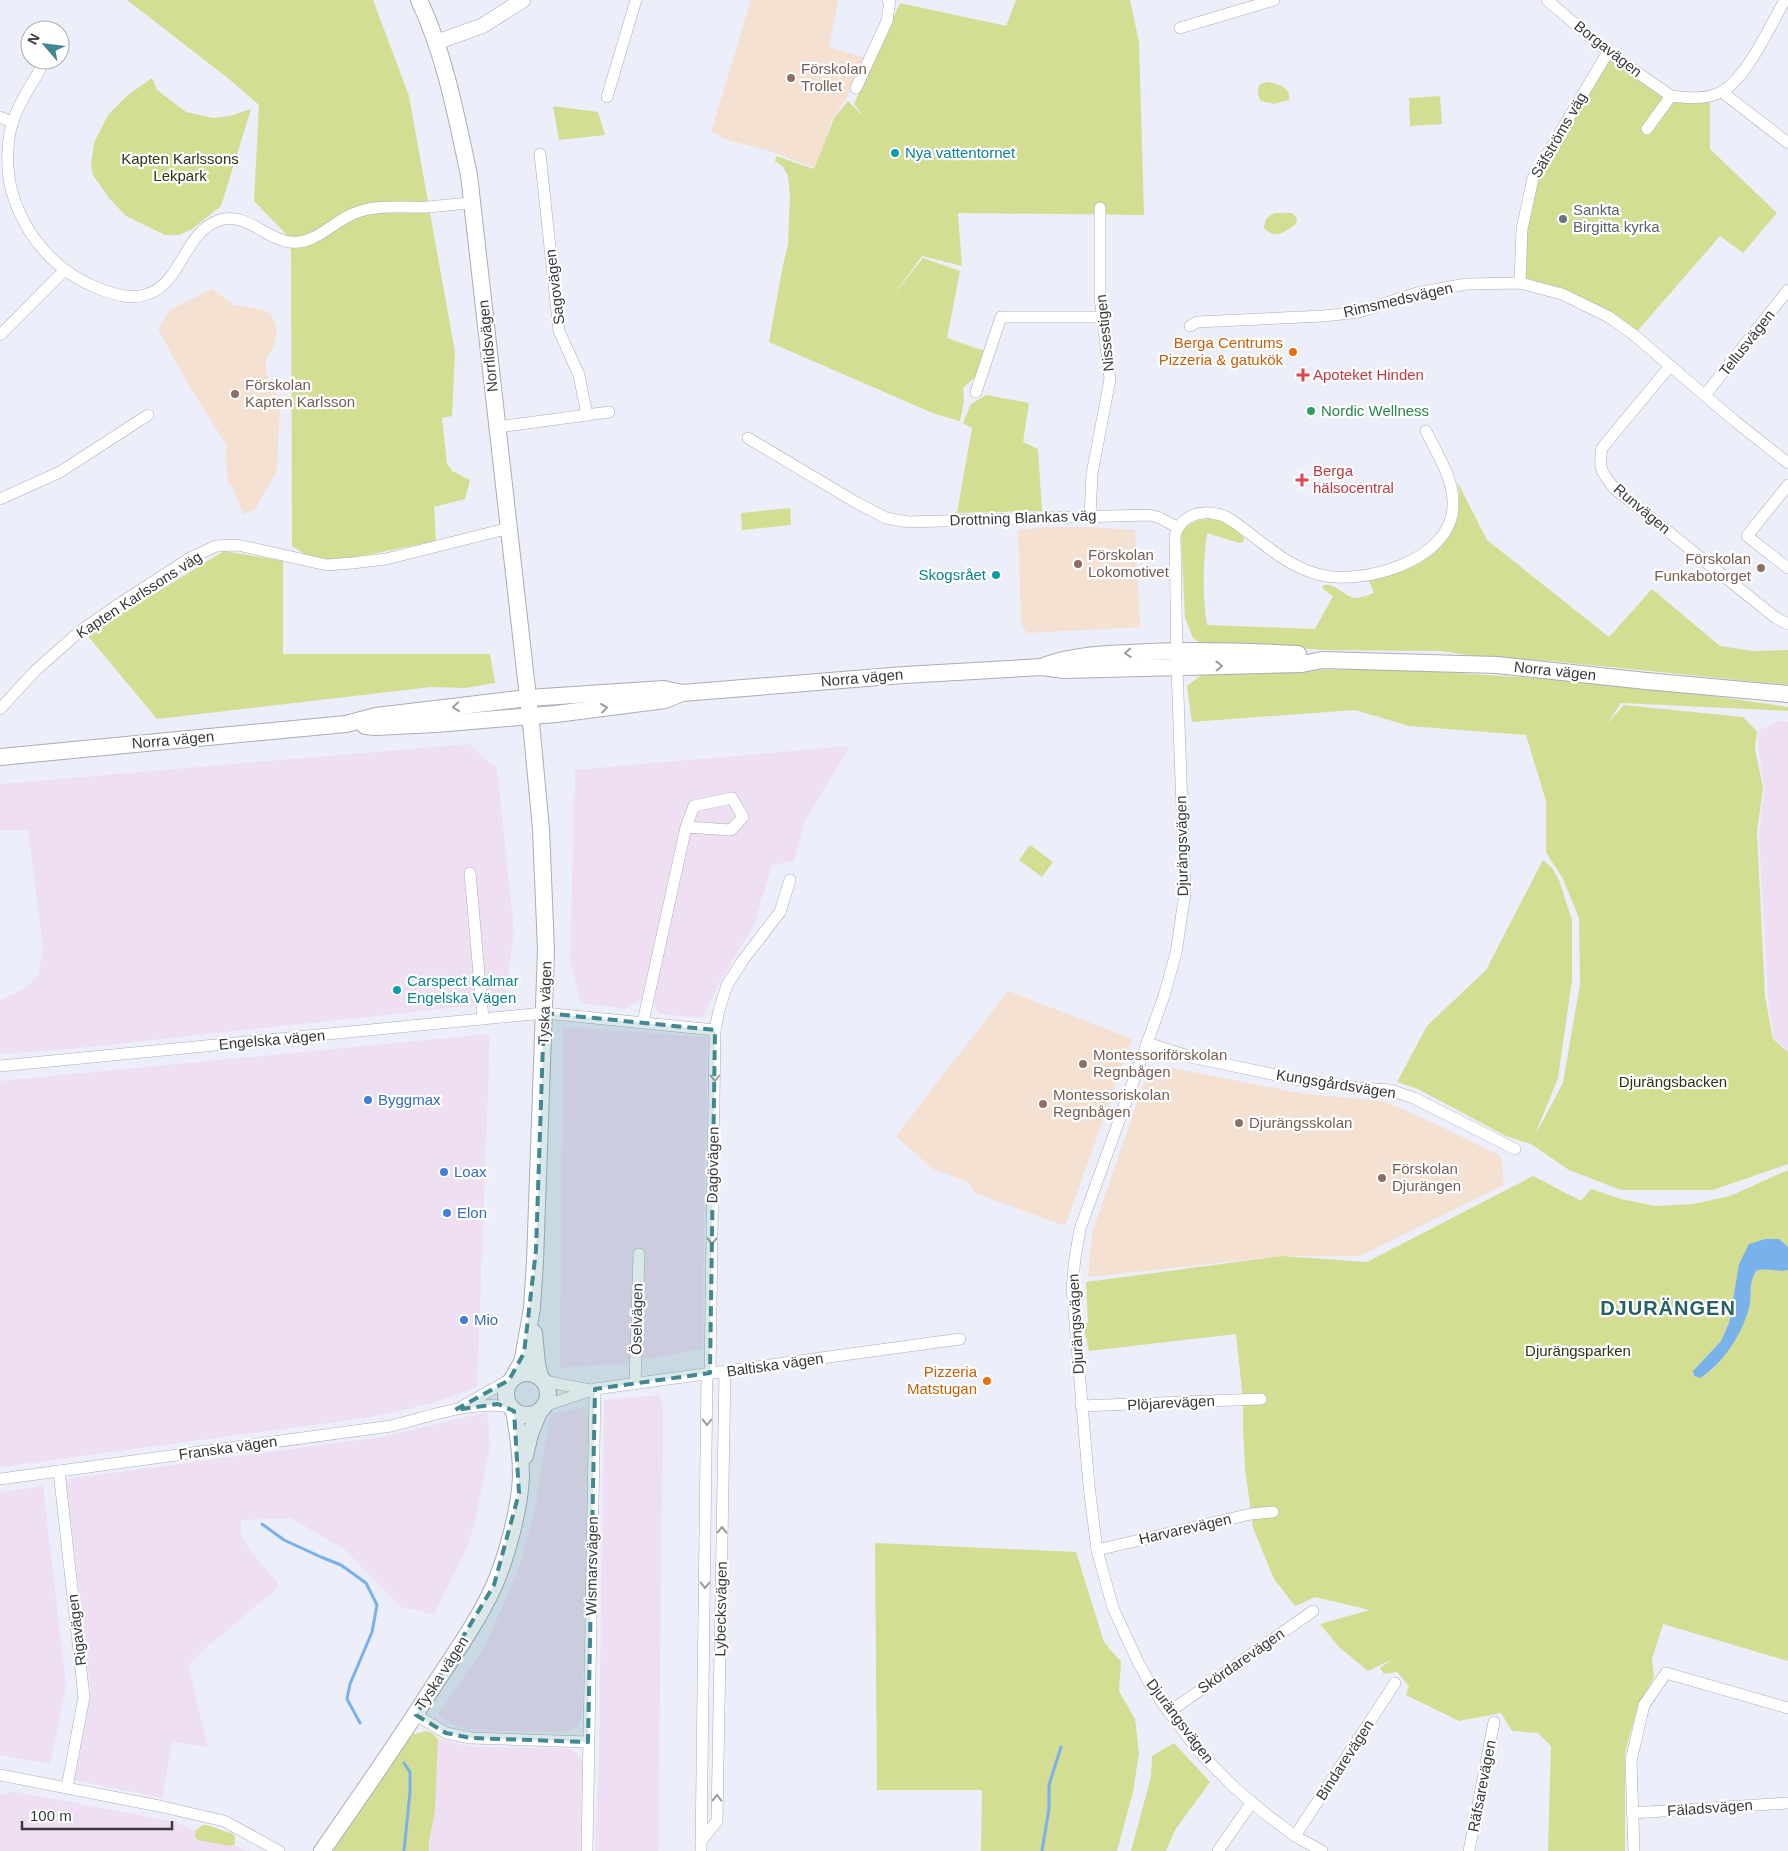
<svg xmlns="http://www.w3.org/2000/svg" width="1788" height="1851" font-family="Arial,sans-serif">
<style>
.industrial{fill:#eedff2}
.education{fill:#f4e1d1}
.green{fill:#d3de92}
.water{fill:#79b2ea}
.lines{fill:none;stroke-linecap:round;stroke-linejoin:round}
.stream{stroke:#79b2ea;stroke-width:3}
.minor-casing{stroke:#abacb6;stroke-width:12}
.tertiary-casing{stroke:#abacb6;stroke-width:16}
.secondary-casing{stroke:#abacb6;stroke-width:18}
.minor{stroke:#fff;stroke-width:11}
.tertiary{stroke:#fff;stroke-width:15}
.secondary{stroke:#fff;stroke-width:16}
.oneway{stroke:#9c9c9e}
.marked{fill:#418891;fill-opacity:0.2;stroke:#418891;stroke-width:4;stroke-dasharray:10 6;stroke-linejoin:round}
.education-dot{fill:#8d6e63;stroke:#fff;stroke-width:2}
.culture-dot{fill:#0f9aa8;stroke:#fff;stroke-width:2}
.worship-dot{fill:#6b7280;stroke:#fff;stroke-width:2}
.food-dot{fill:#e8710a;stroke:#fff;stroke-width:2}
.health-dot{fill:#e0444e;stroke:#fff;stroke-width:2}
.leisure-dot{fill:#2e9e5b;stroke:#fff;stroke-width:2}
.shop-dot{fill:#3f7fe0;stroke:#fff;stroke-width:2}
.labels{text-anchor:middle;stroke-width:4.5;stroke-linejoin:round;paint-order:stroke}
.street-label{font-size:15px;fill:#38393d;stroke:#fff}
.education-label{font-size:15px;fill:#785e54;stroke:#fff;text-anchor:start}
.culture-label{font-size:15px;fill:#0d838f;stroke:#fff;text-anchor:start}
.park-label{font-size:15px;fill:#2f3312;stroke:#fff}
.worship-label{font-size:15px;fill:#5b616d;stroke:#fff;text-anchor:start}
.food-label{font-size:15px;fill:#c56008;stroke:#fff;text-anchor:end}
.health-label{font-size:15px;fill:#be3a42;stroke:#fff;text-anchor:start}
.leisure-label{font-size:15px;fill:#27864d;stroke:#fff;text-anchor:start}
.shop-label{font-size:15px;fill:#366cbe;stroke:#fff;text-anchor:start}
.district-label{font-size:20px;font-weight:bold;letter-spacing:1px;fill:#265f66;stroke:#fff}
</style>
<rect width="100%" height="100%" fill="#eceef9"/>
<g class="industrial">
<path d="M1779,721L1788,722V1051L1774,1038L1768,999L1759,834L1764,790L1758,745V731Z"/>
<path d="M469,744L497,769L514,930L505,1002L69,1049L0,1054V1000L25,989L39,974L43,947L28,830H0V784Z"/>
<path d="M850,746L804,823L794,861L772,865L754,925L718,985L703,1018L659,1014L654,1005L640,1000L626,1009L581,1003L570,961L575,770Z"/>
<path d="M563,1027L707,1037L702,1349L627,1363L560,1368Z"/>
<path d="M490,1034L477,1387L432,1403L372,1417L0,1467V1081Z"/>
<path d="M660,1395L663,1408L658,1851H595L599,1753L604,1400Z"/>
<path d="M585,1407L589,1419L590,1469L582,1715L578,1726L568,1732L493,1731L465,1729L451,1724L438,1714L485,1646L518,1571L535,1510L550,1414Z"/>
<path d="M487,1412L490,1444L477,1513L469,1543L434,1614L401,1607L344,1549L291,1518L242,1520L240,1533L252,1553L280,1586L208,1646L188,1666L208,1747L172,1742L162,1798L74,1780L91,1694L66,1479L382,1437Z"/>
<path d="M43,1486L66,1685L50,1764L0,1755V1492Z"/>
<path d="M438,1739L473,1747L566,1748L577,1753L582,1762L581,1851H429V1841L435,1811Z"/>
<path d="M11,1791L175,1822L229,1844L250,1851H0V1794L3,1795Z"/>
</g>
<g class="education">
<path d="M751,0H838L829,47L865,58L846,99L832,119L815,168L770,151L731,141L711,132Z"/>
<path d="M212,289L234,305L261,309L271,314L277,329L274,346L266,360V373L280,403L277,470L255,510L243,514L233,488L227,481L226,444L188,384L158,329L171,309Z"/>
<path d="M1048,527H1090L1135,530L1140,627L1027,633L1022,625L1021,616L1018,530Z"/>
<path d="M1008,991L1132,1039L1065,1226L975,1193L968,1182L933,1169L896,1136Z"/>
<path d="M1167,1067L1304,1094L1382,1101L1420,1117L1501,1156L1504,1185L1360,1256H1282L1088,1277L1092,1233L1147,1074Z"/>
</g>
<g class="green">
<path d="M127,0H373L409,96L455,352L452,416L442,418L447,464L452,471L470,480L465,499L434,507L436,541L346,559H312L292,546L291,239L254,201L259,105L229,79Z"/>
<path d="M1016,0H1130L1139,42L1144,215L958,213L962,266L922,256L892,297L923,258L960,271L947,338L985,351L975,377L963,388L964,401L960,421L935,414L769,342L783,265L788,245L790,195L788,176L783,167L775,161L776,156L814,169L834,118L848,101L864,117L854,104L900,3L1006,26Z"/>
<path d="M1608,52L1671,96H1710V149L1777,213L1743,253L1720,236L1634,335L1609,317L1520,283L1533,178Z"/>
<path d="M152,78L157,90L186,112L213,118L230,116L251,109L221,206L192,229L179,235H165L126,216L109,198L93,175L91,165L94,143L108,115L128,95Z"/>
<path d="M1267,82C1277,83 1291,87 1289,100L1274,104L1261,101C1257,95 1257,91 1260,84Z"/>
<path d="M1440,96L1442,124L1410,126L1409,98Z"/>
<path d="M553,106L598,112L605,135L559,140Z"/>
<path d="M1275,213H1292L1297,218L1296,224C1285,232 1275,240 1264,228C1265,220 1267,216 1275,213Z"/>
<path d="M986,395L1029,403L1023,442L1038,449L1042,511L957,513L972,428L963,423L971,404Z"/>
<path d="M1458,483L1487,540L1609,637L1652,589L1720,646L1753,651L1788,650V685L1551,661L1475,656L1441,651L1327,650L1199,642L1193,638L1185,618L1181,533C1199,511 1228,517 1244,538L1243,542L1239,543L1207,533C1203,564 1202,594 1207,625L1315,629L1333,596L1322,588L1324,585C1337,583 1345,599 1358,598C1363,597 1369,595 1374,593L1369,581C1405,573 1446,558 1457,518C1460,507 1459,495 1458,483Z"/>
<path d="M790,508L791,525L742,530L741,513Z"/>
<path d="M224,551L283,561V654H490L495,683L466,688L431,687L157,719L87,635Z"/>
<path d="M1396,669L1639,685L1788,707V711L1621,703L1607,724L1624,705L1743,717L1757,731L1755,748L1763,788L1757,832L1765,996L1773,1039L1788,1052V1164L1713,1190H1621L1569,1170L1531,1144L1506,1136L1418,1089L1397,1082L1427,1026L1486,970L1543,860L1552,868L1559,880L1572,920V980L1558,1078L1534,1137L1563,1083L1580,984L1579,918L1563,879L1546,852V801L1526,735L1409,726L1355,710L1192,722L1187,686L1207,671Z"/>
<path d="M1030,845L1053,862L1042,877L1019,860Z"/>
<path d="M1788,1170V1247L1779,1239L1739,1264L1729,1324L1721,1341L1693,1371H1711C1727,1353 1742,1332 1749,1308C1753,1293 1747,1288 1756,1271C1768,1267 1777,1273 1788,1270V1661L1663,1624L1652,1659L1654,1677L1638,1706L1625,1752V1851H1548L1551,1746L1538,1733L1512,1731L1501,1713L1459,1721L1406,1695L1409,1686L1397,1672L1384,1674L1380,1668L1391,1660L1368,1671L1339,1647L1320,1624L1370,1610L1315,1597L1295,1606L1274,1579L1253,1528L1245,1468L1243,1429V1400L1236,1334L1089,1351L1083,1324L1088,1323L1086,1282L1282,1256L1367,1262L1533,1176L1581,1201L1591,1189L1621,1199L1655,1206L1693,1204L1730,1196Z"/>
<path d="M875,1543L1076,1552L1104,1642L1121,1662L1119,1691L1135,1719L1139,1753L1133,1792L1117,1851H981L982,1790H877Z"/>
<path d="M426,1731L432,1733L438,1739L435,1811L429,1841V1851H333L411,1735Z"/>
<path d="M1174,1743L1210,1782L1175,1830L1166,1851H1131L1151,1777L1152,1756Z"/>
<path d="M203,1825H207L233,1834L235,1837V1844L230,1846L198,1840L195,1837L196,1830Z"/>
</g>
<path class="water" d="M1765,1239H1779L1788,1247V1270C1777,1273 1768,1267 1756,1271C1747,1288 1753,1293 1749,1308C1742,1334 1723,1364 1700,1378L1694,1376L1693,1371L1721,1341L1729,1323L1739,1264L1749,1244Z"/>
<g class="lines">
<g class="stream">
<path d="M262,1524L284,1540L321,1557L341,1565L366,1583L377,1605L372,1632L350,1684L347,1699L360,1723"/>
<path d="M404,1851L410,1792V1772L404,1763"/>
<path d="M1042,1851L1049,1808V1785L1061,1747"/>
</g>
<defs>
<g id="minor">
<path d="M1547,0L1608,52L1671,96"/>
<path d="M1180,28L1274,0"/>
<path d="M43,60C41,72 33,80 28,90C19,105 11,121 9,139C0,204 40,266 100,289C115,295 132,300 148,294C183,282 184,231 220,220C246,212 266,239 290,242C316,245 333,221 355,213C378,204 402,208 426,207C441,206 456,204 471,203"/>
<path d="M856,88L887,21L890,0H888"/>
<path d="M1722,92L1788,143"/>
<path d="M607,97L636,0"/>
<path d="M0,117L12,122"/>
<path d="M1647,129L1671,96C1687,98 1706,100 1721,92C1747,78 1770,26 1785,0"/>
<path d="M540,154L559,331L579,375L587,415"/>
<path d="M1520,283L1522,229L1533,178L1608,52"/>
<path d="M1190,326L1197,322L1324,316L1359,312L1417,293L1466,284L1520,283L1562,294L1609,317L1634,335L1736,422L1788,463"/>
<path d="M0,335L65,270"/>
<path d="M1670,366L1602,448C1598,469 1602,473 1615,489L1776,618L1788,624"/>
<path d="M976,392L1001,317H1103"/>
<path d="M1705,395L1788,290"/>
<path d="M498,427L609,412"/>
<path d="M748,438L857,503L886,518L908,522L1149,515L1158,517L1177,527"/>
<path d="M1788,485L1747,536L1788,568"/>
<path d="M0,499L60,472L148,415"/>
<path d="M1090,516L1092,474L1110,379L1100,297V208"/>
<path d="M0,709L35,671L79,632L122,602L190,558L216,546L238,545L327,565L352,563L386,559L509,528"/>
<path d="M470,873L483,1019"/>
<path d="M643,1022L686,827L731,830L743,817L732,798L694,806L686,827"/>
<path d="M1147,1043L1191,1057L1295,1079L1360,1088L1390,1090L1414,1098L1515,1149"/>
<path d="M0,1066L544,1013L715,1030"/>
<path d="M710,1373L715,1030L719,1010L727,985L743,960L780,912L790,880"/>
<path d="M544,1381L590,1390"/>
<path d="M635,1384L639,1254"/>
<path d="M463,1406L509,1380"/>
<path d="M544,1406L595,1389L960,1339"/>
<path d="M1081,1406L1261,1399"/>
<path d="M59,1471L84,1697L67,1787"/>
<path d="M0,1479L391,1426C427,1417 473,1400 510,1407"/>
<path d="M1097,1550L1251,1514L1273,1512"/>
<path d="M1169,1712L1313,1611"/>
<path d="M416,1715L446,1733L471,1738L588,1742"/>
<path d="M0,1775L159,1806L224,1821L279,1851"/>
<path d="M1632,1813L1788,1803"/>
<path d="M1295,1836L1395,1683"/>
<path d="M701,1841L717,1821L725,1371"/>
<path d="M587,1851L595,1389"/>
<path d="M701,1851L707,1374"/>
<path d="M1218,1851L1252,1802"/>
<path d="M1322,1851L1295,1836L1262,1811L1235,1788L1200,1753L1169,1712L1151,1686L1137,1660L1113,1608L1097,1550L1089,1486L1072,1287L1075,1258L1080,1229L1164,996L1176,953L1185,893L1177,667L1175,536C1180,517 1198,510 1217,514C1229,516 1239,526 1249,533C1270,549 1291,567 1317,574C1360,587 1453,561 1453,505C1454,479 1437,454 1426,431"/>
<path d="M1469,1851L1494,1722"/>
<path d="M1634,1851L1631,1761L1644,1705L1666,1673L1788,1708"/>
</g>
<path id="tertiary" d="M437,42L482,26L523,0"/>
<g id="secondary">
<path d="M419,0C445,55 456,115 469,175L532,733L541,829L546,950L535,1262L532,1308L524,1353L522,1362L514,1376"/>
<path d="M1046,665C1073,656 1101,654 1129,653C1186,649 1242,651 1298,654"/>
<path d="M365,726L376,727L436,724L556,714L665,700L682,693"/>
<path d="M0,757L346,724L376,716L528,698L664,689L682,693L904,675L1042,667L1064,670L1302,664L1322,660L1497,665L1646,681L1788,694"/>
<path d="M534,1333L537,1364L540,1377"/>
<circle cx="527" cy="1394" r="21"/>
<path d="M525,1456L530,1434L539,1412"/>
<path d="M322,1851C359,1798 396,1745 431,1690C453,1656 477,1623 494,1586C507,1556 520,1508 521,1476C521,1454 518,1432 514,1411"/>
</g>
</defs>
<use href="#minor" class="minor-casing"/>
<use href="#tertiary" class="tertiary-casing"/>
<use href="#secondary" class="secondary-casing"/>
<use href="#minor" class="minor"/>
<use href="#tertiary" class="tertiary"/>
<use href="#secondary" class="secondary"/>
</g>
<defs><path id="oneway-chevron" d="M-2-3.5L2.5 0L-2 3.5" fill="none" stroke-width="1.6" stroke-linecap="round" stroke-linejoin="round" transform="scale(1.25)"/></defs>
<g class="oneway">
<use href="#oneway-chevron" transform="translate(1128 653) rotate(176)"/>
<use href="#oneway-chevron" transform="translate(1219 666) rotate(-1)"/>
<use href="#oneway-chevron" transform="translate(456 707) rotate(174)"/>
<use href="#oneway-chevron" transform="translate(604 708) rotate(-7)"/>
<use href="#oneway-chevron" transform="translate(715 1078) rotate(90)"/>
<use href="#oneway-chevron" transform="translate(712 1241) rotate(91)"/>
<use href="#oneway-chevron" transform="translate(707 1422) rotate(91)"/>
<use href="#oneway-chevron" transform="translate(722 1530) rotate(-89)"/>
<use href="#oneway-chevron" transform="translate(705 1585) rotate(91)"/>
<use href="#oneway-chevron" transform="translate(717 1798) rotate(-89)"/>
</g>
<path class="marked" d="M544,1013L715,1030L710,1373L595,1389L588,1742L471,1738L446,1733L416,1715L494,1585L519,1493L514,1411L498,1404L455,1410L509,1380L524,1353L536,1250Z"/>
<g class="education-dot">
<circle cx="791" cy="78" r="5"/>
<circle cx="235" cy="394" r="5"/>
<circle cx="1078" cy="564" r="5"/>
<circle cx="1761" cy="568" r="5"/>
<circle cx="1083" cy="1064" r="5"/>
<circle cx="1043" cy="1104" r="5"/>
<circle cx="1239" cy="1123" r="5"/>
<circle cx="1382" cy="1178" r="5"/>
</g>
<g class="culture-dot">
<circle cx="895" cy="153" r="5"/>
<circle cx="996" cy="575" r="5"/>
<circle cx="397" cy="990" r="5"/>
</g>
<circle class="worship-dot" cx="1563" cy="219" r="5"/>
<g class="food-dot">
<circle cx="1293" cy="352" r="5"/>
<circle cx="987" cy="1381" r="5"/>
</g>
<g class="health-dot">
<path d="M1300.5 367.5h5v5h5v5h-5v5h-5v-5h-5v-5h5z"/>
<path d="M1299.5 472.5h5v5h5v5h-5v5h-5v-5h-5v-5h5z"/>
</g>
<circle class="leisure-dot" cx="1311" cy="411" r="5"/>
<g class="shop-dot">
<circle cx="368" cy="1100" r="5"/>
<circle cx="444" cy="1172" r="5"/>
<circle cx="447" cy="1213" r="5"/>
<circle cx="464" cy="1320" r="5"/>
</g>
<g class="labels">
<g class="street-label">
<text transform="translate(1608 49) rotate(38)" y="5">Borgavägen</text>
<text transform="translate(1559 135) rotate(-60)" y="5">Säfströms väg</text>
<text transform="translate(555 287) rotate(-97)" y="5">Sagovägen</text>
<text transform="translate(1398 300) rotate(-13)" y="5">Rimsmedsvägen</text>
<text transform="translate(1105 333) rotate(-96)" y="5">Nissestigen</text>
<text transform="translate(1747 343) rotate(-52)" y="5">Tellusvägen</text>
<text transform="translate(488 346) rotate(-96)" y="5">Norrlidsvägen</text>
<text transform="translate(1642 509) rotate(40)" y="5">Runvägen</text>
<text transform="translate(1023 518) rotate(-2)" y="5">Drottning Blankas väg</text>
<text transform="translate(139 595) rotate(-33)" y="5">Kapten Karlssons väg</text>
<text transform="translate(1555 671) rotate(6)" y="5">Norra vägen</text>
<text transform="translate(862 678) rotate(-5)" y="5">Norra vägen</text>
<text transform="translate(173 740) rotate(-5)" y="5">Norra vägen</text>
<text transform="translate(1182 846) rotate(-91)" y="5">Djurängsvägen</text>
<text transform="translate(545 1003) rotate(-88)" y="5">Tyska vägen</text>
<text transform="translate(272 1040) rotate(-5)" y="5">Engelska vägen</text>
<text transform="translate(1336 1084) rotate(9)" y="5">Kungsgårdsvägen</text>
<text transform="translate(713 1165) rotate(-89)" y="5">Dagövägen</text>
<text transform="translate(637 1319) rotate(-89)" y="5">Öselvägen</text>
<text transform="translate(1076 1324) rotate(-93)" y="5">Djurängsvägen</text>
<text transform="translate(775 1365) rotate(-8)" y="5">Baltiska vägen</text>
<text transform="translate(1171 1403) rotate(-3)" y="5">Plöjarevägen</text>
<text transform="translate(228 1448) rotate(-8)" y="5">Franska vägen</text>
<text transform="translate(1185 1529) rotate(-13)" y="5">Harvarevägen</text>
<text transform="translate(592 1566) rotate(-89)" y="5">Wismarsvägen</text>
<text transform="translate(721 1609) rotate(-89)" y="5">Lybecksvägen</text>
<text transform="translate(77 1630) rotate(-97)" y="5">Rigavägen</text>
<text transform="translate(1241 1661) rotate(-35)" y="5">Skördarevägen</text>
<text transform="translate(442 1673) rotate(-57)" y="5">Tyska vägen</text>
<text transform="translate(1180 1721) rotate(53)" y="5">Djurängsvägen</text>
<text transform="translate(1345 1760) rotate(-57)" y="5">Bindarevägen</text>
<text transform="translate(1482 1786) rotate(-79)" y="5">Räfsarevägen</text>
<text transform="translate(1710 1808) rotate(-4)" y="5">Fäladsvägen</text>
</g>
<g class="education-label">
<text x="801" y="74">Förskolan<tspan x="801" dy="17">Trollet</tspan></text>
<text x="245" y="390">Förskolan<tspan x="245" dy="17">Kapten Karlsson</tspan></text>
<text x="1088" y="560">Förskolan<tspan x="1088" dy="17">Lokomotivet</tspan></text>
<text x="1751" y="564" text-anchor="end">Förskolan<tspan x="1751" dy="17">Funkabotorget</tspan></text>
<text x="1093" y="1060">Montessoriförskolan<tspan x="1093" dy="17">Regnbågen</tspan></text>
<text x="1053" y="1100">Montessoriskolan<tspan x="1053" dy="17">Regnbågen</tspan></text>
<text x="1249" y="1128">Djurängsskolan</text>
<text x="1392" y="1174">Förskolan<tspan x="1392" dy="17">Djurängen</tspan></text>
</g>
<g class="culture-label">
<text x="905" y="158">Nya vattentornet</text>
<text x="986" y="580" text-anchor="end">Skogsrået</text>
<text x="407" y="986">Carspect Kalmar<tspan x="407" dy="17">Engelska Vägen</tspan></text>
</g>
<g class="park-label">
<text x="180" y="164">Kapten Karlssons<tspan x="180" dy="17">Lekpark</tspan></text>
<text x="1673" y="1087">Djurängsbacken</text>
<text x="1578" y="1356">Djurängsparken</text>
</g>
<g class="worship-label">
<text x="1573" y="215">Sankta<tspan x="1573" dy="17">Birgitta kyrka</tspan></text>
</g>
<g class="food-label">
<text x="1283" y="348">Berga Centrums<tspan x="1283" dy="17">Pizzeria &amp; gatukök</tspan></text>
<text x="977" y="1377">Pizzeria<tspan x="977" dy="17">Matstugan</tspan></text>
</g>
<g class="health-label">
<text x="1313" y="380">Apoteket Hinden</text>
<text x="1313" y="476">Berga<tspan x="1313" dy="17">hälsocentral</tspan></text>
</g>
<g class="leisure-label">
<text x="1321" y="416">Nordic Wellness</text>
</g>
<g class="shop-label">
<text x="378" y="1105">Byggmax</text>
<text x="454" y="1177">Loax</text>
<text x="457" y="1218">Elon</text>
<text x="474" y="1325">Mio</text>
</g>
<g class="district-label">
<text x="1668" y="1315">DJURÄNGEN</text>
</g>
</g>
<g transform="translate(45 45) rotate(298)"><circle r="24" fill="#ffffff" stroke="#afb0b1"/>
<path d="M0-4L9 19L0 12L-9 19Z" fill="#418891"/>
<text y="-8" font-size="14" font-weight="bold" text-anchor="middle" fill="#38393d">N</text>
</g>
<path d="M22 1821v8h150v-8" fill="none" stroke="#38393d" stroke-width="2.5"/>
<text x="30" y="1821" font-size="15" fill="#38393d" stroke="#ffffff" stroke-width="4" paint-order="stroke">100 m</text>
</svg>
